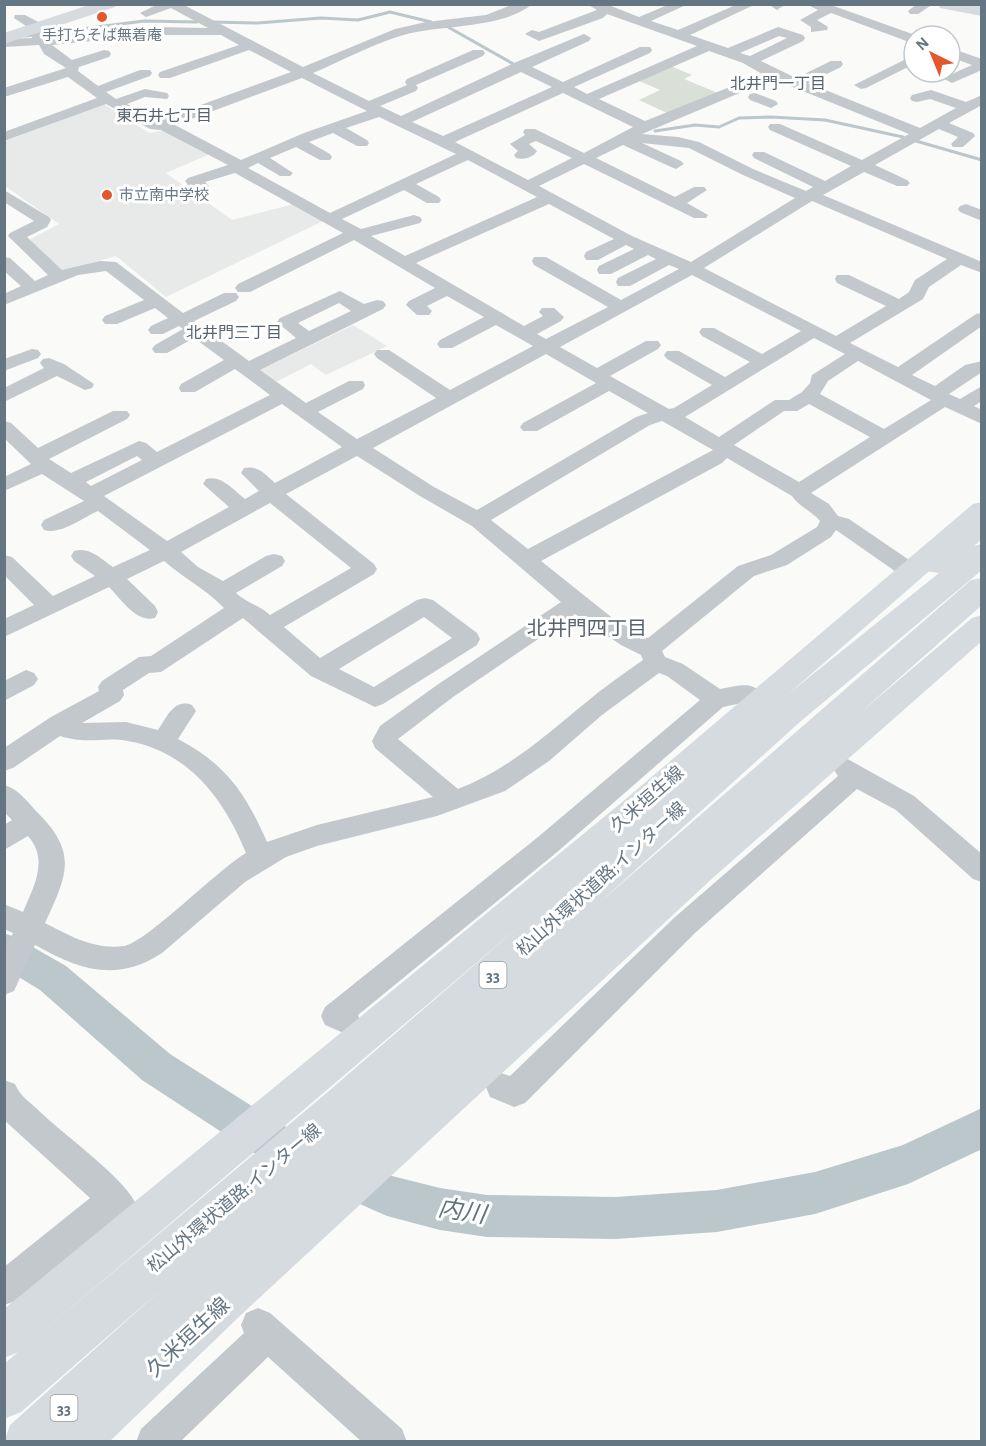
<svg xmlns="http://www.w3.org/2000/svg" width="986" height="1446" font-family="'Alegreya Sans','Noto Sans JP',sans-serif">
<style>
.built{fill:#e8e9e9}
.green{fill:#dadfd7}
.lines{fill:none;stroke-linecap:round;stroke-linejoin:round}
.stream{stroke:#bbc7cb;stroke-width:3}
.river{fill:#bbc7cb;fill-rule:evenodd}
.minor{fill:#c3c8cc;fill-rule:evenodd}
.major{fill:#d6dbdf;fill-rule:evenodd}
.highway{fill:#d6dbdf;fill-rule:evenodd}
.poi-dot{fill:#e4572e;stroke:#fff;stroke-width:2}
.labels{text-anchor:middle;stroke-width:6;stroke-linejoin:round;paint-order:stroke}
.far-poi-label{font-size:15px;fill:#657683;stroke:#fff}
.far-neighbourhood-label{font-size:16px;fill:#57646e;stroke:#fff}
.shield{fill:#fff;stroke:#939fa8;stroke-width:1.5}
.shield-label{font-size:16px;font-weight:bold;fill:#657683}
.street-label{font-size:18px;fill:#657683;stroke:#fff}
.neighbourhood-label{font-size:20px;fill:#57646e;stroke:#fff}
.near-street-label{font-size:21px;fill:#657683;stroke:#fff}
.near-water-label{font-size:24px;font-style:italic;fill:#60757c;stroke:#fff}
</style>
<rect width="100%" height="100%" fill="#fafaf8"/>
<g class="built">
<path d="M104,104L149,133L166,130L210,154L166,173L232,220L294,204L323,221L166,297L116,256L61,272L27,241L59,224L5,186V141Z"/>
<path d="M353,325L387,346L326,375L311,364L272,384L256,372Z"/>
</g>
<path class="green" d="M673,64V67L692,75L684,79L718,93L669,114L639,100L660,90L637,80Z"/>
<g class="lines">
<g class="stream">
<path d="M211,22L258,23L321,18L358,20L390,12L431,22"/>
<path d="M448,27L517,66"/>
<path d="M25,36L144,21L197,22"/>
<path d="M655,131L695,125L719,127L739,118L771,117L825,120L903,137"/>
<path d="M916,141L982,160"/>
</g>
<path class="river" d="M4,933L17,938L66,966L170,1054L280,1124L388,1175L440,1188L487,1195L615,1197L717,1190L815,1172L903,1145L982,1108V1149L908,1184L815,1214L717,1232L615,1239L487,1237L440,1230L387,1216L317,1185L252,1152L142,1080L40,990L4,968Z"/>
<g class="minor">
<path d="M158,4H182L303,67L395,29L426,22L486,15L514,4H532C505,28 442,25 407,34C376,42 344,60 313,73L369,101L407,85L405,82L407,79L473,50H483L485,53L483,56L416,85L418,88L416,91L380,106L401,116L514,63L584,34L591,38L589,41L532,67L563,82L640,47H650L652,50L650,53L574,87L587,94L697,46L607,14L603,18L539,41L525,34L532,30L539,32L597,10L587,4H606L639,17L670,4H688L651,21L678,30L738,4H756L690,35L728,48L778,27L803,35L805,38L803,41L761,61L796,78L831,61H841L843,64L841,67L808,83L920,128L956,108L930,99L917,102L912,101L910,98L912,95L931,90L966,102L982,95V105L949,123L973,133L975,136L963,147H953L951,144L958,137L939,129L875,165L907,180L910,183L907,186H897L864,172L823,195L982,262V273L961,265L929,287L923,299L850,343L898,367L976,314L982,313V326L912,375L935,386L965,365L982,361V372L949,394L960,399L982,386V401L974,406L982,410V424L945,407L811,493L829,504L838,516L849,519L918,566L921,571L918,576L910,579L902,576L836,530L831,537L787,565L754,576L662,651L665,657L683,664L720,689C742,685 756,679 769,703L765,709C755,713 750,710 742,703L723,707L556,853L358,1015L360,1021L356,1030L346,1034L325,1025L321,1016L325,1007L538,837L700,700L667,676L659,673L602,715L549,761L505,791L437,816L317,846L286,857L245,882L162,953C116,983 80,970 35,945L14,991L4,995V950L13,933L4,929V904L23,912C34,886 49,860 28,836L4,850V825L12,820L4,812V785C18,789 27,801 36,811C78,852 68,874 45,923C70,936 95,950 124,946C147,942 217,870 246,853C224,799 189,752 128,741C103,736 89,745 60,736L13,768L4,771V748L51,717L99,691L98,687L102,681L139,657L151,656L224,608C206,589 183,578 164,561L127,579L155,606L158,612L155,618C136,623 122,600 109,587L4,637V619L34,605L4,575V555L12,557L53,596L95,576L74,561L71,556L74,551C90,546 101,559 113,567L150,550L98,511C82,518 61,535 44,530L41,525L44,520L84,501L42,474L4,491V477L31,464L4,438V421L11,423L38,448L113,411H127L130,415L127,419L49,459L71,473L139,441L146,443L157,452L270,395L235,369L195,392H181L179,388L181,384L224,360L194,338L167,353H155L152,349L155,345L183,329L179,326L163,334H151L148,330L151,326L168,318L155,308L117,324H105L102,320L105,316L144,300L106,271L78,275L4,305V294L21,286L4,271V257L10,258L35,281L48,275L8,236L10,233L34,221L4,202V190L49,217L51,220L47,227L27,237L62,270L100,261L116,262L183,313L224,293H236L239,297L236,301L194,321L249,361L296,338L277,322L280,318L340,291L364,304L377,300L383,301L386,305L383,309L260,370L306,403L349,381H363L365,385L363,389L318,412L357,439L436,398L377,358L374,354L377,350H389L450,390L533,346L496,325L452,348H440L437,344L440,340L484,317L447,296L427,306L432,311L429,315H417L406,305L409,301L435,288L354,240L250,292H238L235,288L238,284L343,233L235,173L205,182L209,186L206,189C198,191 190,188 185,181L188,178L228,165L161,130L150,129L106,104L4,141V132L97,98L68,77L4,97V88L66,68L44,54L39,45L4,47V39L32,38V30L14,18L15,15H25L44,25L45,37L155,27L208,28L171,8L146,17L140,13ZM155,35H221L239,45L160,72L158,75L160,78H170L249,50L291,72L157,121L127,104L145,97L167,99L169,96L167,93L145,89L116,99L106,92L150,76L152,73L150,70H140L98,86L78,71L79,67L109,57L111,54L109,51L104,50L72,60L52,45ZM779,36L787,38L750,56L740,53ZM709,51L743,63L762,74L645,121L599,99ZM521,72L552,87L443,136L412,122ZM302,78L367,111L304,133L241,160L175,125ZM773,79L909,134L862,160L780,124H770L768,127L770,130L851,166L825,181L764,152H754L752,155L754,158L813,187L806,191L753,169L699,142L678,137L642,134ZM563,93L633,127L584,153L535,129H525L523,132L525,135L510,144L518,151L514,155L516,158C523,160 533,158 537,151L529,144L536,141L572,158L528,180L455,142ZM379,117L456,154L330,213L248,168L258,163L280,176H290L293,173L270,158L296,147L320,160H330L332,157L330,154L309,142L333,133L357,146H367L369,143L367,140L346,128ZM642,143L689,148L743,175L795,198L691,262L632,236L539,186L584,164L694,218H706L708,215L687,203L707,190L704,187H694L675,197L596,158L623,145L671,167L676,169L684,164L681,161ZM468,160L537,197L405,256L371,236L420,223L422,220L420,217L414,215L361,229L342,219L404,190L427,203H439L441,200L439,197L416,184ZM812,201L947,259L915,280L909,292L899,299L849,275H837L835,279L837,283L886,306L836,336L704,268ZM549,204L614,239L586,252L584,256L586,260H598L626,245L634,249L599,266L597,270L599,274H611L648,255L656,259L618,278L616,282L618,286H630L669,265L679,269L621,300L546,257H534L532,261L534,265L608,307L546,339L537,334L561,321L564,317L554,308H542L539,312L543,316L524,326L416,263ZM692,275L801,331L762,354L714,328H702L699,332L702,336L750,362L725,377L679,351H667L664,355L667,359L712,385L674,408L669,409L610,376L658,349L661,345L658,341H646L597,368L560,347ZM339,303L351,311L309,331L298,323ZM814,338L845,354L812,375L810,383L802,392L789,400H775L719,437L685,417ZM546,354L596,383L523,423L520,427L523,431H537L609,391L648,413L636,417L477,510L434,487L373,448ZM858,361L931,400L884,429L820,394L828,381ZM282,404L342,447L275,483C265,474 258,465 244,468L241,473L259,491L245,499C233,490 222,475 206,479L203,484L229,507L167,541L104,496ZM809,404L870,437L799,482L734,445L784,411H797ZM662,421L713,450L528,549L491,520L650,425ZM137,456L142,460L91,486L86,482ZM357,456L420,496L472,526L561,602L437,685L380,726L372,741L375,748L433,797L317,825L267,842C246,794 226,764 178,739L196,711L192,705C174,698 167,717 158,730L126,722L82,723L120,701L124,695L123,690L149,673L161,672L243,618L311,676L375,707L383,704L477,645L480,639L477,633L433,600L425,598L417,600L320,658L284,627L374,574L377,569L374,564L286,494ZM727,458L792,496C799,507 812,511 820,521L817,527L771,555L738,566L648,638L615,620L541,561L722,463ZM270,503L351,568L270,615C259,605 247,603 236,593L282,566L285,561L282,556L274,554L266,556L223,581L198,567L181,552ZM575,614L621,645L641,655L643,660C623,674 603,688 584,704C544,737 507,770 458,789L398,739L453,697ZM424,617L452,638L374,687L339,669Z"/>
<path d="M768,4H782L783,6L777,10Z"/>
<path d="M806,4H828L918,36H914V43L909,42L831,13L817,20L828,27L827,30L811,32V27L800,20L818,10Z"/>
<path d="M917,4H933L918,14H910L908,11Z"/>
<path d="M950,48L982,59V70L952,83L936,75L938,72L952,74L972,65L950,57Z"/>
<path d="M914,55V64L866,88L861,89L854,85Z"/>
<path d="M755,93L776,101L778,104L771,108L750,100L748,97L750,94Z"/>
<path d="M966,204L982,210V221L960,212L958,209L960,206Z"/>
<path d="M32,349L38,350L41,354L38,358L4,371V359Z"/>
<path d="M49,358L64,364L94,384L92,388L85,390L57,376L4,402V388L44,368L40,363L43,359Z"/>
<path d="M26,670L34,673L38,679L34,685L4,701V681Z"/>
<path d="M844,757L914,796L982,854V882L973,879L896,810L857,789L695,933L525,1103L514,1107L490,1097L486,1087L490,1077L501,1073L510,1076L675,917L838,776L832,767L835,760Z"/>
<path d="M4,1080L15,1084C19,1094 28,1101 36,1108C60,1132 125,1178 136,1204L131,1215L120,1220L116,1218L16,1301L4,1305V1267L90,1198L4,1120Z"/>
<path d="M258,1308L270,1313L402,1429L407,1442H362L268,1357L180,1442H136L141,1429L244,1333L241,1325L246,1313Z"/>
</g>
<g class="major">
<path d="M92,4H116L115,7L4,44V33Z"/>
<path d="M982,502V525L643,821L19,1352L4,1358V1309L621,803L973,504Z"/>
<path d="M982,615V641L715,876L243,1313L109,1442H55L61,1426L213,1283L691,856L972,618Z"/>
</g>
<g class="highway">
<path d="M938,4L982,6V16L940,8Z"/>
<path d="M982,513V539L974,546L982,544V570L801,721L599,903L971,580L982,578V605C671,878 368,1161 64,1442H4L10,1425L163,1288L21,1412L4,1419V1364L330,1090L777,703L939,573L925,571L920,564L925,557L972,516Z"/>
</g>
</g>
<g class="poi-dot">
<circle cx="102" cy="17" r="6"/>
<circle cx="107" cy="195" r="6"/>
</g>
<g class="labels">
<g class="far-poi-label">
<text x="102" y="40">手打ちそば無着庵</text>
<text x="119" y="200" text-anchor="start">市立南中学校</text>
</g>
<g class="far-neighbourhood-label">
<text x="778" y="89">北井門一丁目</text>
<text x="164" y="121">東石井七丁目</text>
<text x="234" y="338">北井門三丁目</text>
</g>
<g class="shield">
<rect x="479.5" y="962" width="27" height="26" rx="4.5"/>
<rect x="50.5" y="1395" width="27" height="26" rx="4.5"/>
</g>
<g class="shield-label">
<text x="493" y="981">33</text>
<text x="64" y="1414">33</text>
</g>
<g class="street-label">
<text transform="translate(647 799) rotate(-41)" y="6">久米垣生線</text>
<text transform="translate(601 879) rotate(-42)" y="6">松山外環状道路;インター線</text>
<text transform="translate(234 1198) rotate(-40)" y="6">松山外環状道路;インター線</text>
</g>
<g class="neighbourhood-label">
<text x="587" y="635">北井門四丁目</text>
</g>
<g class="near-street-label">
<text transform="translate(188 1337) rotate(-43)" y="7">久米垣生線</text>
</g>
<g class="near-water-label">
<text transform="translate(462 1211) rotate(9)" y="8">内川</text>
</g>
</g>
<rect width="986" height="1446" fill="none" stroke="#657683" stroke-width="12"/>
<g transform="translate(932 54) rotate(317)"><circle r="28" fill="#ffffff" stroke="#c1c8cd" stroke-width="1.5"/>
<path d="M0-4.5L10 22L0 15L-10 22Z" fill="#e4572e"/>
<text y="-9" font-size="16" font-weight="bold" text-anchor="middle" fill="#657683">N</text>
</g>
</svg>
